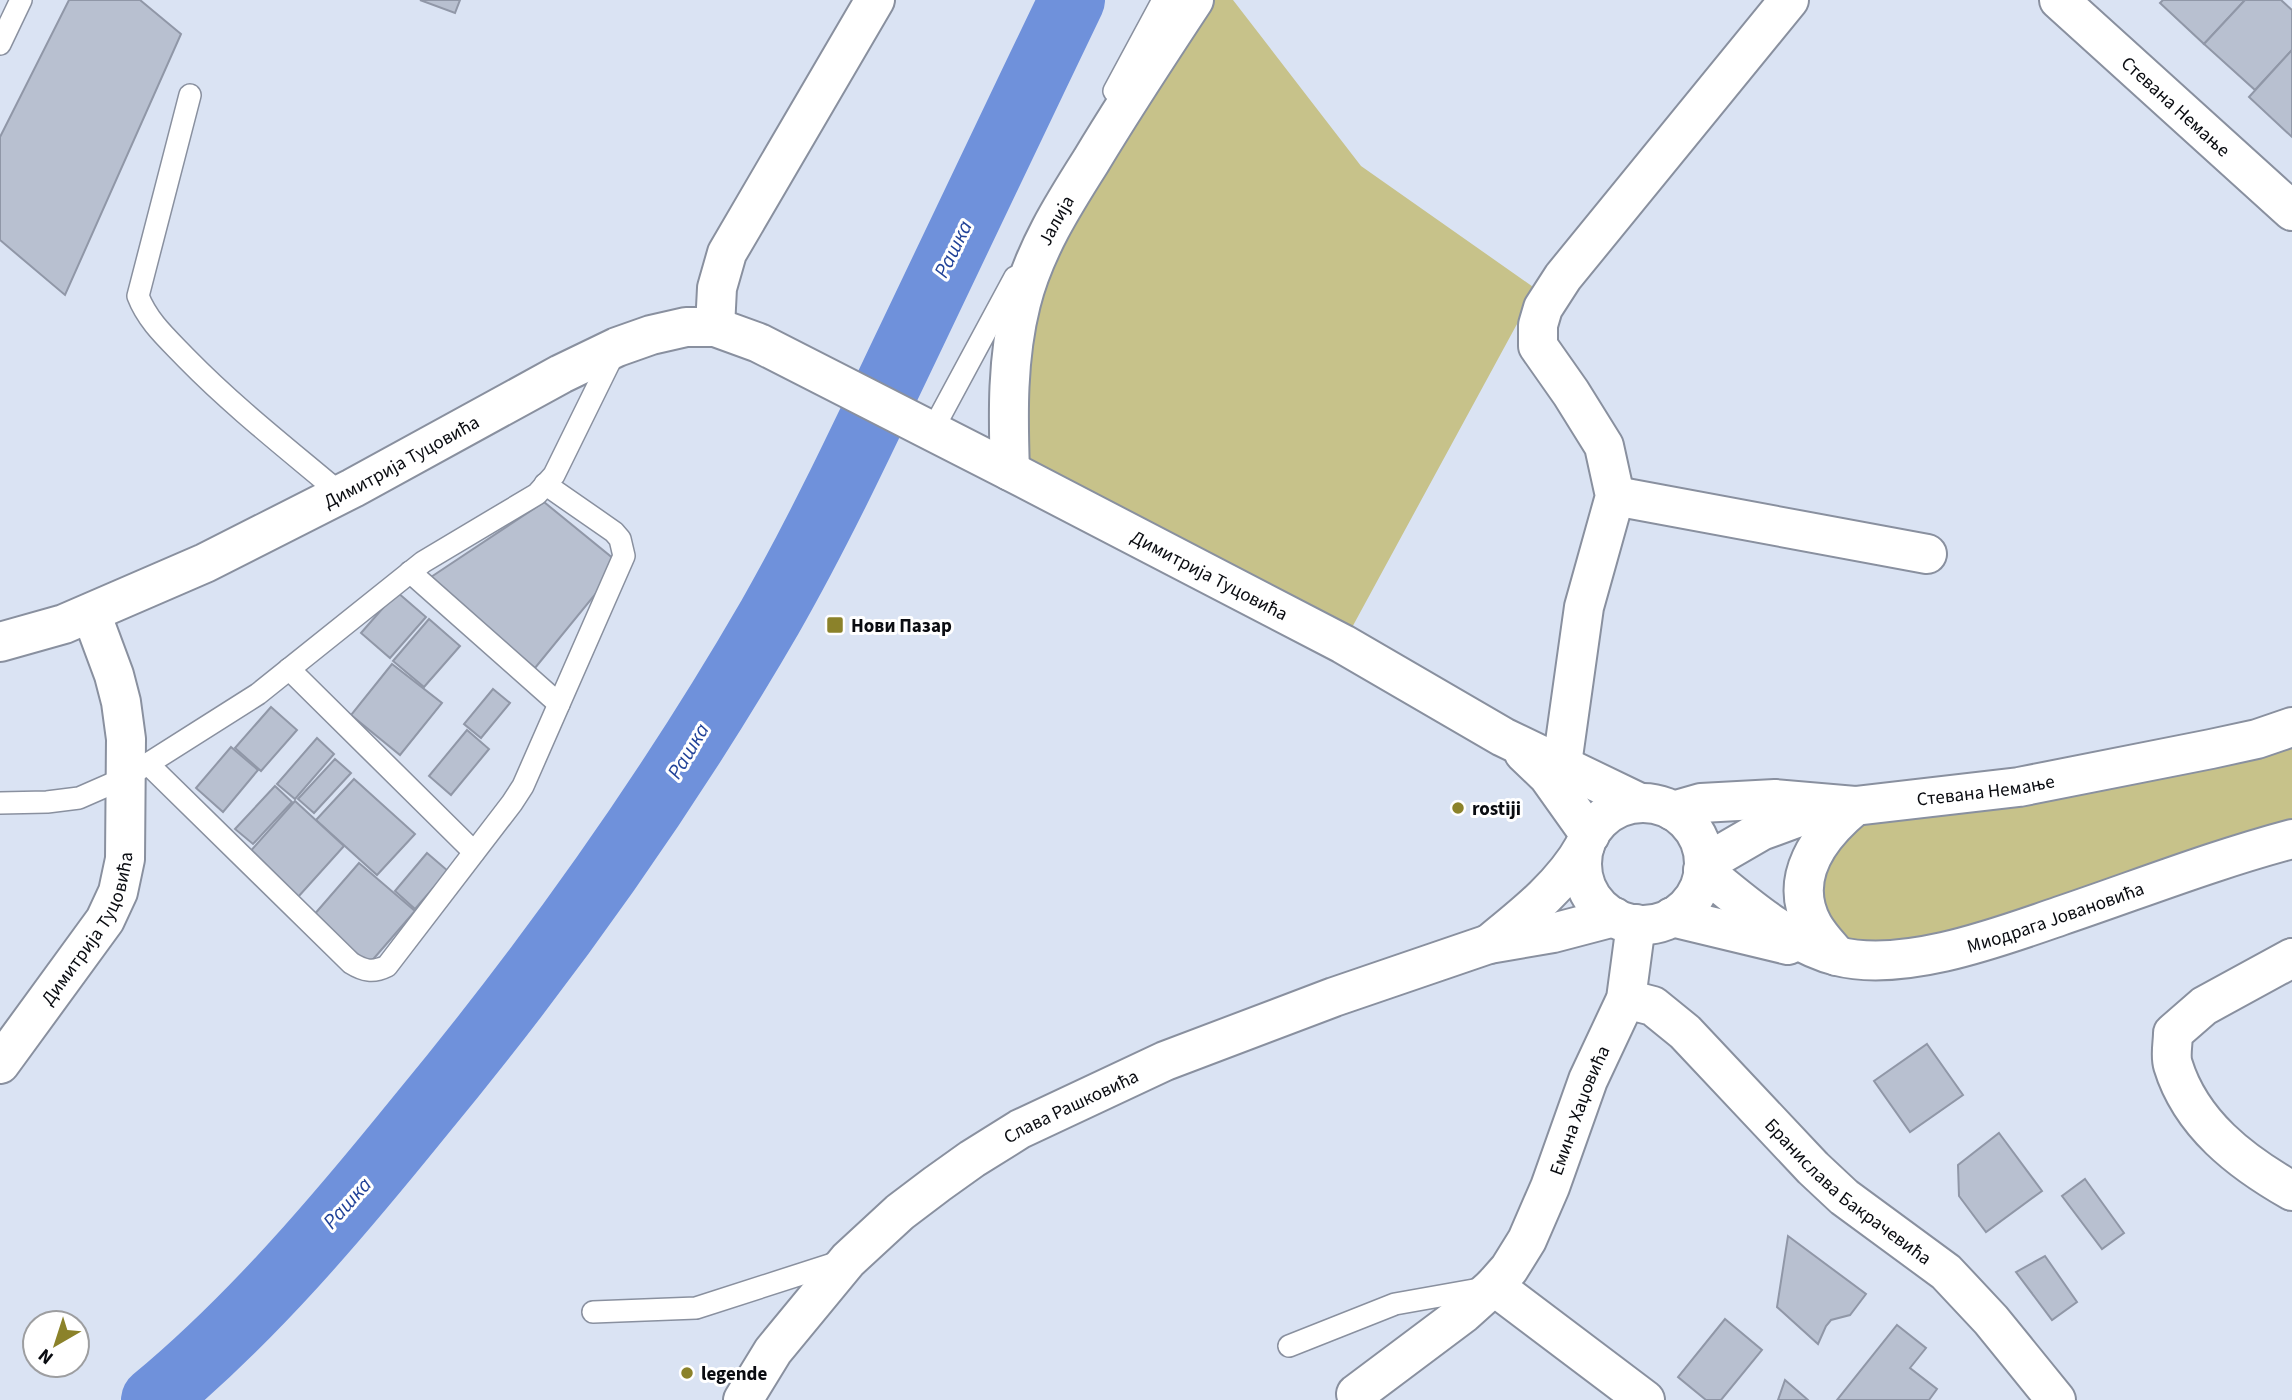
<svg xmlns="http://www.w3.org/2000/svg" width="2292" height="1400" font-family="'Source Sans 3',sans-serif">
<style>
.green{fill:#c7c28a}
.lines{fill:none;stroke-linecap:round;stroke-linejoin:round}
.river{stroke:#6f91db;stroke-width:66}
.building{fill:#b8c0d0;stroke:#9097a7;stroke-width:2}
.lane-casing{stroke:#89909f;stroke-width:24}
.street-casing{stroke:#89909f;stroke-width:42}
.secondary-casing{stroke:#89909f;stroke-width:42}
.primary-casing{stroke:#89909f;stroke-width:42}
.lane{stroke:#fff;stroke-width:21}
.street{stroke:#fff;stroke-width:38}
.secondary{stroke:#fff;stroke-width:38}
.primary{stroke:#fff;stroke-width:38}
.poi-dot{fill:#8b822a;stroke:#fff;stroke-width:2.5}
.labels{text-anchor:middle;stroke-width:6;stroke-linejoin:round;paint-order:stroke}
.street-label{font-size:19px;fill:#0a0c11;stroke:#fff}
.poi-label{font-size:19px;font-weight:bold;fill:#0a0c11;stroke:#fff;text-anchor:start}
.water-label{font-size:21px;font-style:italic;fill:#214298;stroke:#fff}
</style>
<rect width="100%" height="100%" fill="#dae3f3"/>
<g class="green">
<path d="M1194,0H1233L1361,166L1536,289L1343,644L1010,471L1013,336Z"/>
<path d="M2292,727V839L1869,961L1808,911L1831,827Z"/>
</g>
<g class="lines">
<path class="river" d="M154,1400C253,1318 339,1216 420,1116C550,959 668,793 770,617C822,526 866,431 911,337C965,224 1018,112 1072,0"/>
</g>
<g class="building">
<path d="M69,0H140L181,34L65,295L0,240V137Z"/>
<path d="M420,0H460L455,13Z"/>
<path d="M2163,0H2245L2204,44L2160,3Z"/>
<path d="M2245,0H2281L2292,10V50L2255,90L2204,44Z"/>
<path d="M2292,50V137L2249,97Z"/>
<path d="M544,502L620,564L535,668L428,579Z"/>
<path d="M397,592L426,617L390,658L361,633Z"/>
<path d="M429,619L460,646L424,687L393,661Z"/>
<path d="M392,664L442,703L400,755L351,715Z"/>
<path d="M493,689L510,703L481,738L464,724Z"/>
<path d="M271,707L297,730L261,771L235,748Z"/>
<path d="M467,730L489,749L451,795L429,776Z"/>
<path d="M317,738L334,754L295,799L277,784Z"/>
<path d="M231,747L258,770L223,812L196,788Z"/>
<path d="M335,759L351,773L314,813L298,799Z"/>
<path d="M354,779L415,834L377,875L316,820Z"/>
<path d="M275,786L292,802L253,844L235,829Z"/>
<path d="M295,801L344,846L298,897L248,854Z"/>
<path d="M427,853L448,871L415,909L395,891Z"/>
<path d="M359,863L415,911L369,964L313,916Z"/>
<path d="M1927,1044L1963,1095L1910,1132L1874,1081Z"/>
<path d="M1999,1133L2042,1191L1986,1232L1959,1196L1958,1165Z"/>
<path d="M2085,1179L2124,1233L2102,1249L2062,1196Z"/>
<path d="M1788,1236L1866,1294L1850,1315L1831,1320L1826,1326L1818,1344L1777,1307Z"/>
<path d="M2045,1256L2077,1302L2052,1320L2016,1272Z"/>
<path d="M1725,1319L1762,1350L1721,1400H1706L1678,1377Z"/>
<path d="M1897,1325L1926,1348L1910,1368L1937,1389L1929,1400H1837Z"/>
<path d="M1785,1380L1808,1400H1778Z"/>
</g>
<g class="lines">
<defs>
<g id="lane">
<path d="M0,44L21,0"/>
<path d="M1114,91L1163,0"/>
<path d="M190,95L138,296C148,322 168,339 187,359C235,408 289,450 341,494"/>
<path d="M932,431L1015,277"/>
<path d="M410,572L559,704"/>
<path d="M289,669L474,852"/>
<path d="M148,764L351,963C364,971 373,973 387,966L512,803L523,786L624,556L620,539L614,532L545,484"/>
<path d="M0,803L47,802L79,798L127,777L258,694L423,562L537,494L554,475L616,349"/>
<path d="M593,1312L696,1308L842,1261"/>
<path d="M1289,1346L1395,1304L1485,1288"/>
</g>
<g id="street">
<path id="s1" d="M2059,0L2292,211"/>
<path d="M715,327L717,288L727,253L875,0"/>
<path id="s2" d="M1010,471C1008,415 1007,358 1021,303C1034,251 1063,205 1091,161C1124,106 1159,53 1194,0"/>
<path d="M1615,496L1927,554"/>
<path d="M1562,764L1584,607L1615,496L1604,446L1571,393L1538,346V325L1543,308L1563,277L1789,0"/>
<path d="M2292,958L2204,1006L2173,1033C2173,1043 2170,1056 2173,1065C2191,1124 2241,1162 2292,1191"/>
<path id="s3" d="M1626,999L1653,1006L1685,1032L1813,1168L1844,1197L1946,1272L1991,1320L2056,1400"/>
<path id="s4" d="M0,1064L105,920L118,892L125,859L126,739L121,702L114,675L91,613"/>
<path d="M1494,1286L1645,1400"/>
<path id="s5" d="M1361,1400L1356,1394L1464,1313L1494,1286L1509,1269L1527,1240L1550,1187L1588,1080L1626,999L1636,924"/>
</g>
<g id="secondary">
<path id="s6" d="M1673,811L1701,803L1775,799L1855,806L2019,787L2211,749L2257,739L2292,727"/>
<path d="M1704,864L1761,831L1821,809"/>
<path d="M1489,944C1525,915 1563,885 1585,845"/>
<path id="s7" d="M743,1400L773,1351L848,1260L900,1212L937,1184L972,1159L1020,1129L1165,1061L1334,997L1489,944L1553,933L1614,917"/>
</g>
<g id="primary">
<path id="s8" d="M0,642L64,624L205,563L353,488L561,374L617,347L651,335L686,327H715L759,343L1010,471L1343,644L1503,737L1640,803"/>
<path d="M1524,753L1548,776L1590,835"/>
<circle cx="1643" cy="864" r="61"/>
<path id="s9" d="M1703,870C1741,901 1789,944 1837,956C1902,973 1997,938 2060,916C2137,890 2213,860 2292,839"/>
<path d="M1672,917L1788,945"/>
<path d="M1837,956C1829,946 1819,936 1813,925C1787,878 1820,835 1855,806"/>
</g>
</defs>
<use href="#lane" class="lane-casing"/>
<use href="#street" class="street-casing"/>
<use href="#secondary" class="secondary-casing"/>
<use href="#primary" class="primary-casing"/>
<use href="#lane" class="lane"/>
<use href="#street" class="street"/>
<use href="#secondary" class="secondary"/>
<use href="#primary" class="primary"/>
</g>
<g class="poi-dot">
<rect x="826" y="616" width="18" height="18" rx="3.5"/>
<circle cx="1458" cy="808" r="7"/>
<circle cx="687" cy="1373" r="7"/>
</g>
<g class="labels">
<g class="street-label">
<text dy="7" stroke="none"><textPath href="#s1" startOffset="158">Стевана Немање</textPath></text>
<text dy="7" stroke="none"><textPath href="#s2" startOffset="259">Јалија</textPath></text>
<text dy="7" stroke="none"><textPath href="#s8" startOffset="441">Димитрија Туцовића</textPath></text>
<text dy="7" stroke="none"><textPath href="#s8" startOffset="1340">Димитрија Туцовића</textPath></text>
<text dy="7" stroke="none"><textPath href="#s6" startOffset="315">Стевана Немање</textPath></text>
<text dy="7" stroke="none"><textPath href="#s9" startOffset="385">Миодрага Јовановића</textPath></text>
<text dy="7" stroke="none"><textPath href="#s4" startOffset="163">Димитрија Туцовића</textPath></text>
<text dy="7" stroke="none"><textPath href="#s7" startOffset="448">Слава Рашковића</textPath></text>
<text dy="7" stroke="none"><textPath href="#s5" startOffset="380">Емина Хаџовића</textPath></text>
<text dy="7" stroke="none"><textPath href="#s3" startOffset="298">Бранислава Бакрачевића</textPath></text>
</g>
<g class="poi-label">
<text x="851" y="632">Нови Пазар</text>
<text x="1472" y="815">rostiji</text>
<text x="701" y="1380">legende</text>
</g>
<g class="water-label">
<text transform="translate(953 249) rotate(-64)" y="7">Рашка</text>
<text transform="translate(688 751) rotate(-59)" y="7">Рашка</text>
<text transform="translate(347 1203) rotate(-48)" y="7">Рашка</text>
</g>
</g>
<g transform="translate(56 1344) rotate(219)"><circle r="33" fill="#ffffff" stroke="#9d9ea0" stroke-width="2"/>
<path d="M0-5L12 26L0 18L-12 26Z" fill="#8b822a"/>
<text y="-10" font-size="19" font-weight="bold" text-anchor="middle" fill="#0a0c11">N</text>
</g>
</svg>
